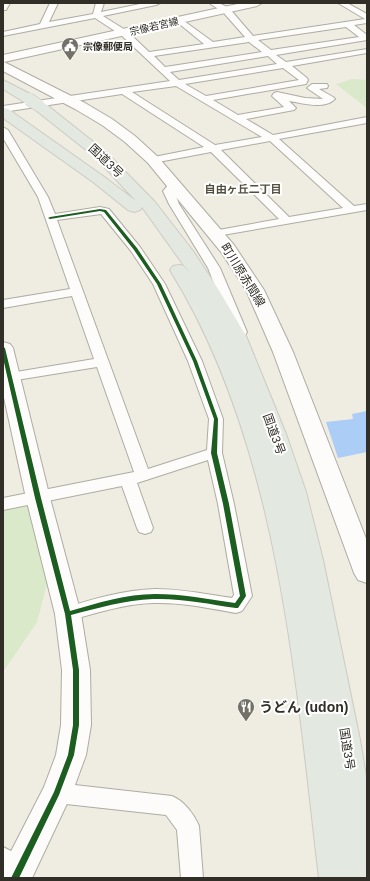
<svg xmlns="http://www.w3.org/2000/svg" width="370" height="881" font-family="Helvetica,'Noto Sans JP',sans-serif">
<style>
.green{fill:#d9e9c9}
.water{fill:#accdf5}
.lines{fill:none;stroke-linecap:round;stroke-linejoin:round}
.street-casing{stroke:#aeaca3;stroke-width:2}
.secondary-casing{stroke:#aeaca3;stroke-width:2}
.highway-casing{stroke:#cccac5;stroke-width:2}
.street{fill:#fdfcfa;fill-rule:evenodd}
.secondary{fill:#fdfcfa;fill-rule:evenodd}
.highway{fill:#e3e9e0;fill-rule:evenodd}
.highway-bridge-casing{stroke:#cccac5;stroke-width:13;stroke-linecap:butt}
.highway-bridge{stroke:#e3e9e0;stroke-width:12}
.cycleway-casing{stroke:#fff;stroke-width:3}
.cycleway{fill:#1b5e20;fill-rule:evenodd}
.labels{text-anchor:middle;stroke-width:4;stroke-linejoin:round;paint-order:stroke}
.far-street-label{font-size:10px;fill:#302e26;stroke:#fff}
.far-poi-label{font-size:10px;font-weight:bold;fill:#302e26;stroke:#fff;text-anchor:start}
.far-neighbourhood-label{font-size:11px;font-weight:bold;fill:#534f3d;stroke:#fff}
.street-label{font-size:12px;fill:#302e26;stroke:#fff}
.near-poi-label{font-size:14px;font-weight:bold;fill:#302e26;stroke:#fff;text-anchor:start}
</style>
<rect width="100%" height="100%" fill="#efece1"/>
<g class="green">
<path d="M352,79L367,80V108L336,84Z"/>
<path d="M3,503L26,506L41,515L53,560L37,622L3,672Z"/>
</g>
<path class="water" d="M367,411V452L338,458L326,422L353,419L352,414Z"/>
<g class="lines">
<defs>
<g id="street">
<path d="M3,3H10L6,10H3Z"/>
<path d="M50,3H58L49,22L93,14L96,3H104L101,12L145,3H160L156,5L103,16L127,31L149,52L204,44L177,22L176,20L180,18L213,42L245,37L223,12L209,3H219L229,8L253,36L365,19L338,3H347L367,14V23L354,25L367,35V40L276,55L286,62L367,49V53L292,66L307,78L308,80L306,84L213,100L238,115L284,107L272,96L274,93L277,92L305,98L323,99L307,88L312,84H327L328,86L327,88L319,89L333,97L335,99C324,110 302,103 289,101L296,108L294,110L246,119L273,135L367,117V123L279,139L354,206L367,204V210L217,236L213,235L211,233L213,231L279,219L211,152L153,163L149,162L148,160L149,158L204,147L122,94L3,112V106L170,81L121,35L95,18L3,36V32L40,24ZM346,27L359,37L271,50L258,40ZM249,42L262,52L165,67L154,56ZM268,56L277,64L179,80L170,72ZM283,68L299,80L206,96L185,84ZM176,86L262,137L215,145L132,92ZM270,141L343,208L289,217L221,150Z"/>
<path d="M3,127L8,130L48,197L55,214L100,207L109,209L140,247L165,284L202,361L223,419L222,453L234,504L252,596L242,611L236,613C209,608 181,602 153,603C124,604 96,613 68,621L62,619L59,614L62,609C92,599 123,590 155,589C181,589 206,594 232,598L234,595L218,504L208,460L137,483L153,528L151,532L145,534L139,532L137,528L122,486L3,510V498L134,472L97,367L10,381L5,380L3,377L5,374L10,373L94,359L72,296L3,308V300L70,289L38,197L3,138ZM101,214L131,251L153,284L188,361L209,419L207,450L148,469L57,220Z"/>
<path d="M174,182L179,185L174,191L179,204L220,268L247,332L245,335H235L233,332L208,268L169,204L163,191L170,183Z"/>
<path d="M57,783L172,796C184,801 194,814 199,826L203,878H181L177,830L166,815L57,803L50,800L46,793L50,786Z"/>
<path d="M3,847L29,860L32,868L29,876L18,878L3,870Z"/>
</g>
<g id="secondary">
<path d="M242,3H262L257,6L4,62L85,103L112,119L135,136L158,157L234,245L264,290L293,352L367,541V583L358,580L354,573L273,352L246,290L221,252L148,163L125,142L102,125L75,109L3,71V55Z"/>
<path d="M3,342L10,344L13,348L50,498L81,614L90,670L91,725L86,755L72,793L32,878H3V867L44,787L56,755L61,725L62,670L55,614L26,498L3,393Z"/>
</g>
<g id="highway">
<path d="M3,80L34,96L36,99L34,102H24L3,89Z"/>
<path d="M38,101L43,102L105,151L155,202L193,251L220,292L246,336L264,380L286,434L306,492L323,560L360,740L367,782V878H319C295,676 279,446 170,270L173,266L179,265L185,266L190,274L142,207L140,210L134,212L128,210L93,182L3,118V108L8,109L103,176L136,201L95,157L33,108L31,105L33,102Z"/>
</g>
</defs>
<use href="#street" class="street-casing"/>
<use href="#secondary" class="secondary-casing"/>
<use href="#highway" class="highway-casing"/>
<use href="#street" class="street"/>
<use href="#secondary" class="secondary"/>
<use href="#highway" class="highway"/>
<defs>
<path id="highway-bridge" d="M29,99L38,105"/>
</defs>
<use href="#highway-bridge" class="highway-bridge-casing"/>
<use href="#highway-bridge" class="highway-bridge"/>
<defs>
<path id="cycleway" d="M100,209L106,210L137,248L161,284L197,361L218,419L217,453L229,504L246,596L238,608H236C209,604 181,598 153,599C125,600 98,608 71,615L79,670V725L74,755L59,795L19,878H11L54,792L68,755L73,725V670L65,614L35,498L3,358V347L5,348L41,498L70,611C98,603 126,594 155,594C182,594 208,599 235,603L240,596L223,504L211,453L214,419L193,361L157,284L134,250L104,212L100,211L50,219L48,218L50,217Z"/>
</defs>
<use href="#cycleway" class="cycleway-casing"/>
<use href="#cycleway" class="cycleway"/>
</g>
<defs>
<symbol id="civic-pin" viewBox="-11 -11 22 30"><path d="M0 17L-7.5 6A9.5 9.5 0 1 1 7.5 6Z" fill="#737067" stroke="#fff"/><path d="M-.6-6.5H3V-4.5H.6V-3L4-1V1h2V6H-6V1h2V-1L-.6-3ZM-1.2 2.5V6h2.4V2.5Z" fill="#fff"/></symbol>
<symbol id="restaurant-pin" viewBox="-11 -11 22 30"><path d="M0 17L-7.5 6A9.5 9.5 0 1 1 7.5 6Z" fill="#737067" stroke="#fff"/><path d="M-5-6h1v4h1v-4h1v4h1v-4h1v5L-1.5 .5V6h-2V.5L-5-1ZM5-6V6H3V1.5H1.5Q1.5-4 5-6Z" fill="#fff"/></symbol>
</defs>
<g fill-rule="evenodd">
<use href="#civic-pin" x="60" y="36" width="20" height="27"/>
<use href="#restaurant-pin" x="236" y="697" width="20" height="27"/>
</g>
<g class="labels">
<g class="far-street-label">
<text transform="translate(154 26) rotate(-13)" y="4">宗像若宮線</text>
</g>
<g class="far-poi-label">
<text x="83" y="50">宗像郵便局</text>
</g>
<g class="far-neighbourhood-label">
<text x="243" y="193">自由ヶ丘二丁目</text>
</g>
<g class="street-label">
<text transform="translate(106 161) rotate(43)" y="4">国道3号</text>
<text transform="translate(243 275) rotate(58)" y="4">町川原赤間線</text>
<text transform="translate(274 434) rotate(70)" y="4">国道3号</text>
<text transform="translate(347 749) rotate(81)" y="4">国道3号</text>
</g>
<g class="near-poi-label">
<text x="259" y="712">うどん (udon)</text>
</g>
</g>
<rect width="370" height="881" fill="none" stroke="#302e26" stroke-width="8"/>
</svg>
